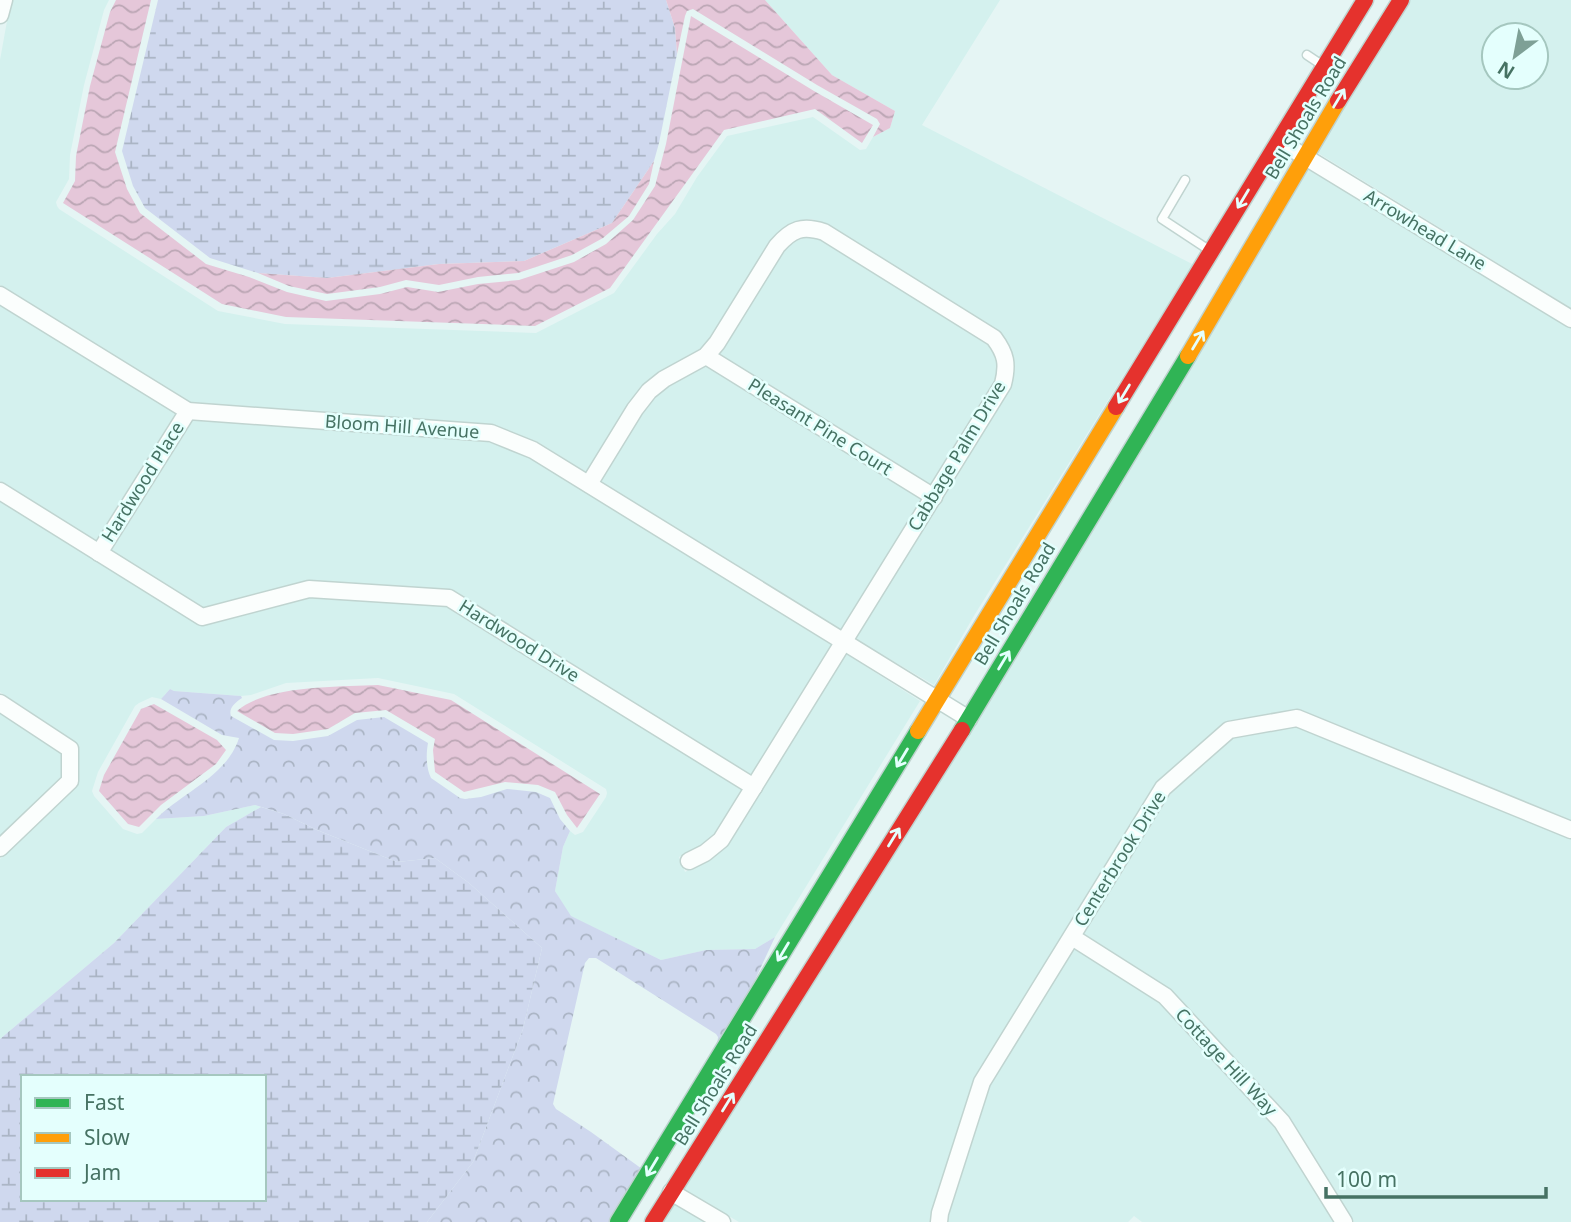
<svg xmlns="http://www.w3.org/2000/svg" width="1571" height="1222" font-family="'Noto Sans',sans-serif">
<style>
.residential{fill:#d4f1ee;fill-rule:evenodd}
.forest{fill:url(#forest-crowns)}
.wetland{fill:url(#wetland-marsh);fill-rule:evenodd}
.water{fill:url(#water-waves)}
.lines{fill:none;stroke-linecap:round;stroke-linejoin:round}
.lane-casing{stroke:#c0d4d0;stroke-width:11}
.street-casing{stroke:#c0d4d0;stroke-width:19}
.fast-casing{stroke:#bfd3cf;stroke-width:19}
.slow-casing{stroke:#bfd3cf;stroke-width:19}
.jam-casing{stroke:#bfd3cf;stroke-width:19}
.lane{stroke:#fbfefd;stroke-width:8}
.street{stroke:#fbfefd;stroke-width:16}
.fast{stroke:#30b455;stroke-width:16}
.slow{stroke:#ff9f0a;stroke-width:16}
.jam{stroke:#e5322d;stroke-width:16}
.oneway{stroke:#e4fffd}
.labels{text-anchor:middle;stroke-width:5;stroke-linejoin:round;paint-order:stroke}
.street-label{font-size:18px;fill:#467263;stroke:#e4fffd}
</style>
<defs>
<pattern id="forest-crowns" width="20" height="18" patternUnits="userSpaceOnUse" patternTransform="scale(1.75)"><rect width="20" height="18" fill="#cfd8ee"/><path d="M2 6a3 3 0 1 1 6 0M12 15a3 3 0 1 1 6 0" fill="none" stroke="#aab4c4"/></pattern>
<pattern id="wetland-marsh" width="20" height="14" patternUnits="userSpaceOnUse" patternTransform="scale(1.75)"><rect width="20" height="14" fill="#cfd8ee"/><path d="M1 5h8M5 5V1M11 12h8M15 12V8" fill="none" stroke="#aab4c4"/></pattern>
<pattern id="water-waves" width="16" height="10" patternUnits="userSpaceOnUse" patternTransform="scale(1.75)"><rect width="16" height="10" fill="#e5c7d9"/><path d="M0 5q4-4 8 0t8 0" fill="none" stroke="#bba6b4"/></pattern>
</defs>
<rect width="100%" height="100%" fill="#e5f5f4"/>
<g class="residential">
<path d="M13,0H109L104,10L84,85L70,155L69,179L56,202L57,206L59,209L218,311L285,324L536,333L614,293L657,234L675,214L697,177L727,136L813,117L860,150L866,149L873,137L890,128L895,111L832,75L765,0H1000L922,125L1196,266L1163,312L975,614L934,685L855,639L1010,388L1014,373L1013,355L1008,343L998,331L827,224L811,219L795,222L780,231L771,242L711,339L701,350L629,405L587,473L538,442L492,425L191,403L0,285V60L9,10Z"/>
<path d="M1405,0H1571V308L1313,150ZM1494,35H1536V77H1494Z"/>
<path d="M1304,165L1571,328V821L1301,711L1228,721L1157,784L974,1080L932,1211L931,1222H739L670,1182Z"/>
<path d="M809,236L820,240L988,345L995,353L998,361L999,371L996,381L932,486L718,354L724,347L783,251L790,243L800,237Z"/>
<path d="M0,305L177,414L97,542L0,481Z"/>
<path d="M705,366L923,500L842,631L600,481L642,413L655,397L668,386Z"/>
<path d="M192,419L488,442L529,457L833,646L752,776L451,590L311,581L204,608L109,550Z"/>
<path d="M0,501L198,624L204,625L309,598L446,606L743,790L716,835L702,846L679,857L685,872L710,859L845,653L920,701L775,937L755,949L706,950L661,960L570,916L555,891L563,847L570,831L575,835L583,832L606,797L607,793L606,789L454,694L378,678L286,683L251,695L241,696L174,691L170,689L161,699L152,697L139,703L135,706L98,772L92,791L94,796L123,829L137,834L142,833L156,819L204,816L255,805L261,807L226,827L114,943L0,1039V859L75,787L78,780V748L75,742L0,692Z"/>
<path d="M0,713L62,754L63,778L0,838Z"/>
<path d="M1296,727L1571,839V1222H1354L1288,1116L1171,990L1083,934L1169,793L1232,737Z"/>
<path d="M1074,948L1160,1003L1276,1128L1335,1222H1142L1134,1216L1128,1222H946L947,1214L989,1085Z"/>
<path d="M661,1196L705,1222H645Z"/>
</g>
<path class="forest" d="M170,689L174,691L241,696L242,698C236,702 228,708 231,716L274,740L293,741L328,736L357,720L384,717L428,743C426,754 426,768 431,778L460,798L465,799L481,797L507,789L536,792L550,798L560,819L570,831L563,847L555,891L571,916L661,960L706,950L755,949L775,937L715,1065L718,1037L716,1034L596,958H589L585,963L553,1104L556,1109L591,1132L649,1174L617,1222H427L473,1162L523,1029L542,948L469,883L435,858L397,862L317,830L284,814L255,805L204,816L156,819C183,792 227,776 239,738L222,735L161,699Z"/>
<g class="wetland">
<path d="M158,0H666L675,28L677,54L659,143L654,161L612,223L524,261L439,264L327,278L258,273L210,258L145,208L133,186L122,151Z"/>
<path d="M261,807L284,814L317,830L397,862L435,858L469,883L542,948L523,1029L473,1162L427,1222H0V1039L114,943L226,827ZM23,1077H264V1199H23Z"/>
</g>
<g class="water">
<path d="M116,0H151L115,152L127,189L140,213L206,264L249,277L287,292L326,301L380,294L407,287L438,292L478,284L519,280L574,262L606,244L633,220L655,186L666,144L691,16L814,91L873,125L862,143L815,109L724,130L610,288L535,326L286,317L222,304L63,203L75,181L76,156L90,86L110,12Z"/>
<path d="M666,0H765L832,75L895,111L890,128L873,137L880,124L877,119L817,85L693,9L687,11L685,16L677,54L675,28Z"/>
<path d="M654,161L649,184L629,216L603,238L572,255L518,273L478,277L439,285L406,280L380,287L327,294L289,286L258,273L327,278L439,264L524,261L612,223Z"/>
<path d="M378,685L451,700L600,794L577,828L567,815L555,792L538,785L505,782L464,792L435,772L433,750L435,739L386,710L355,713L328,729L293,734L275,733L237,711C266,685 339,687 378,685Z"/>
<path d="M154,704L217,740L226,750L216,764L161,805L139,827L128,824L99,791L104,775L141,709Z"/>
</g>
<g class="lines">
<defs>
<g id="lane">
<path d="M1307,55L1322,65"/>
<path d="M1185,180L1162,219L1209,250"/>
</g>
<g id="street">
<path d="M0,15L4,0"/>
<path d="M1279,141L1571,319"/>
<path d="M0,295L188,411L491,433L533,450L969,719"/>
<path d="M706,356L934,497"/>
<path d="M589,484L635,409L649,391L664,379L706,356L717,343L777,246C792,229 802,225 824,232L994,338C1006,354 1008,364 1003,384L721,840L705,853L689,861"/>
<path d="M0,491L202,617L309,589L449,598L754,787"/>
<path d="M99,553L188,411"/>
<path d="M0,703L70,749V781L0,848"/>
<path d="M1072,937L1165,996L1282,1122L1344,1222"/>
<path d="M671,1192L722,1222"/>
<path d="M939,1222L940,1213L982,1082L1163,788L1229,730L1297,718L1571,830"/>
</g>
<g id="fast">
<path d="M962,730L1188,356"/>
<path d="M618,1222L918,731"/>
</g>
<g id="slow">
<path d="M1188,356L1338,101"/>
<path d="M918,731L1116,407"/>
</g>
<g id="jam">
<path d="M1338,101L1401,0"/>
<path d="M1116,407L1365,0"/>
<path d="M653,1222L962,730"/>
</g>
</defs>
<use href="#lane" class="lane-casing"/>
<use href="#street" class="street-casing"/>
<use href="#fast" class="fast-casing"/>
<use href="#slow" class="slow-casing"/>
<use href="#jam" class="jam-casing"/>
<use href="#lane" class="lane"/>
<use href="#street" class="street"/>
<use href="#fast" class="fast"/>
<use href="#slow" class="slow"/>
<use href="#jam" class="jam"/>
</g>
<defs><path id="oneway-shaft" d="M-6 0H5M1.5-3L5.5 0L1.5 3" fill="none" stroke-width="1.6" stroke-linecap="round" stroke-linejoin="round" transform="scale(1.75)"/></defs>
<g class="oneway">
<use href="#oneway-shaft" transform="translate(1339 98) rotate(-59)"/>
<use href="#oneway-shaft" transform="translate(1243 199) rotate(121)"/>
<use href="#oneway-shaft" transform="translate(1198 340) rotate(-59)"/>
<use href="#oneway-shaft" transform="translate(1124 394) rotate(121)"/>
<use href="#oneway-shaft" transform="translate(1004 660) rotate(-59)"/>
<use href="#oneway-shaft" transform="translate(902 758) rotate(121)"/>
<use href="#oneway-shaft" transform="translate(894 837) rotate(-58)"/>
<use href="#oneway-shaft" transform="translate(783 952) rotate(121)"/>
<use href="#oneway-shaft" transform="translate(728 1102) rotate(-58)"/>
<use href="#oneway-shaft" transform="translate(652 1167) rotate(121)"/>
</g>
<g class="labels">
<g class="street-label">
<text transform="translate(1306 118) rotate(-59)" y="6">Bell Shoals Road</text>
<text transform="translate(1425 230) rotate(31)" y="6">Arrowhead Lane</text>
<text transform="translate(402 427) rotate(4)" y="6">Bloom Hill Avenue</text>
<text transform="translate(820 427) rotate(32)" y="6">Pleasant Pine Court</text>
<text transform="translate(957 456) rotate(-59)" y="6">Cabbage Palm Drive</text>
<text transform="translate(143 482) rotate(-58)" y="6">Hardwood Place</text>
<text transform="translate(1015 604) rotate(-59)" y="6">Bell Shoals Road</text>
<text transform="translate(519 641) rotate(32)" y="6">Hardwood Drive</text>
<text transform="translate(1120 859) rotate(-58)" y="6">Centerbrook Drive</text>
<text transform="translate(1226 1062) rotate(47)" y="6">Cottage Hill Way</text>
<text transform="translate(716 1085) rotate(-58)" y="6">Bell Shoals Road</text>
</g>
</g>
<rect x="21" y="1075" width="245" height="126" fill="#e4fffd" stroke="#a5c7bf" stroke-width="2"/>
<rect x="35" y="1098" width="35" height="10" fill="#30b455" stroke="#a5c7bf" stroke-width="2"/>
<text x="84" y="1110" font-size="21" fill="#467263">Fast</text>
<rect x="35" y="1133" width="35" height="10" fill="#ff9f0a" stroke="#a5c7bf" stroke-width="2"/>
<text x="84" y="1145" font-size="21" fill="#467263">Slow</text>
<rect x="35" y="1168" width="35" height="10" fill="#e5322d" stroke="#a5c7bf" stroke-width="2"/>
<text x="84" y="1180" font-size="21" fill="#467263">Jam</text>
<g transform="translate(1515 56) rotate(212)"><circle r="33" fill="#e4fffd" stroke="#a5c7bf" stroke-width="2"/>
<path d="M0-5L12 26L0 18L-12 26Z" fill="#7ea096"/>
<text y="-10" font-size="19" font-weight="bold" text-anchor="middle" fill="#467263">N</text>
</g>
<path d="M1326 1187v10h220v-10" fill="none" stroke="#467263" stroke-width="3.5"/>
<text x="1336" y="1187" font-size="21" fill="#467263" stroke="#e4fffd" stroke-width="5" paint-order="stroke">100 m</text>
</svg>
